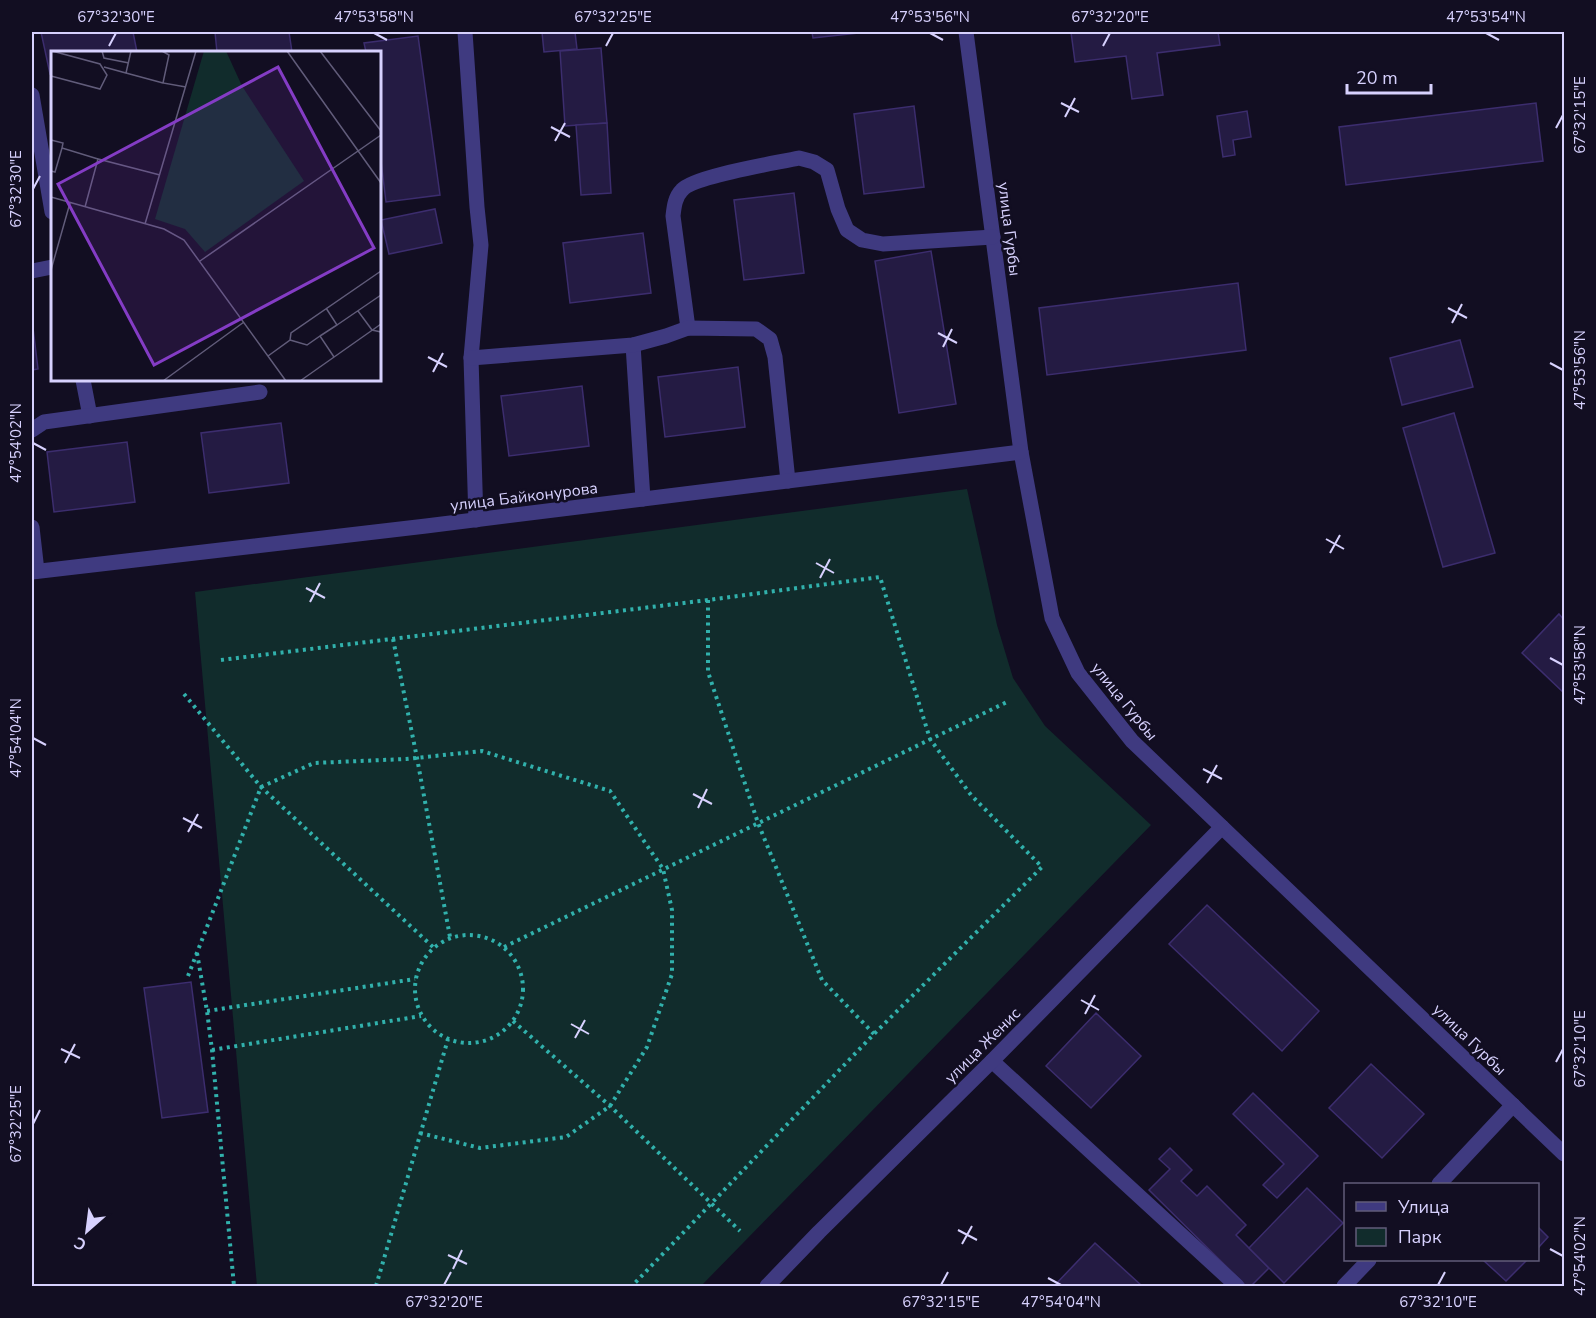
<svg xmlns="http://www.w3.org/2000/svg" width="1596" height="1318" font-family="'Nunito Sans',sans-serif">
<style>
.green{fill:#112c2c}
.building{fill:#241b43;stroke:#3c2d6e;stroke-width:1.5}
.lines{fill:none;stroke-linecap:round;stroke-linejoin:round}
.path{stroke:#31b1ac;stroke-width:4;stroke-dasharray:3 4.5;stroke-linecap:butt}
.minor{stroke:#3f3a80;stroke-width:15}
.ticks{fill:none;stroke:#d7d1fe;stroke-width:2}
.labels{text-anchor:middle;stroke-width:5;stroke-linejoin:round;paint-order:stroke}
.street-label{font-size:16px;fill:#d7d1fe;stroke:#120e22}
.inset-road{fill:none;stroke:#615c7a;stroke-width:1.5}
.view{fill:#843cc5;fill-opacity:0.15;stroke:#843cc5;stroke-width:3}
.inset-edge{fill:none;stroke:#d7d1fe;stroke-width:3}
.neatline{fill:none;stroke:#d7d1fe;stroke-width:2}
.ticks-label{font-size:15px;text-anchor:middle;fill:#d7d1fe}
</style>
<rect width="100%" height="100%" fill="#120e22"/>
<path class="green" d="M967,489L997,625L1013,678L1045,726L1151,825L701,1286H257L195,592Z"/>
<g class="building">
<path d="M41,32H133L137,52H52V73L50,74Z"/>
<path d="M215,32H289L292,52H217Z"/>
<path d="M542,32H575L577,49L544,52Z"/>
<path d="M812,32H868L813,38Z"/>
<path d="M1071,32H1218L1220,45L1157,53L1163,95L1132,99L1126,56L1075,62Z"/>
<path d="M418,36L440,195L386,202L380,153V52H366L364,43Z"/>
<path d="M601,48L607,123L565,126L560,51Z"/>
<path d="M1536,103L1543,161L1346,185L1339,127Z"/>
<path d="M914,106L924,187L864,194L854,114Z"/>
<path d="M1247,111L1251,137L1233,140L1235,155L1223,157L1217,116Z"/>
<path d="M607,123L611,193L581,195L576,125Z"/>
<path d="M794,193L804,273L744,280L734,200Z"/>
<path d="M435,209L442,243L389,254L381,220Z"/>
<path d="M643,233L651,293L570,303L563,243Z"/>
<path d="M931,251L956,404L899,413L875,261Z"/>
<path d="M1238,283L1246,350L1047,375L1039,308Z"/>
<path d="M32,320L38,369L32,370Z"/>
<path d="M1460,340L1473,387L1402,405L1390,358Z"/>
<path d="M738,367L745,427L665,437L658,377Z"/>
<path d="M582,386L589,446L509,456L501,396Z"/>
<path d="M1454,413L1495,553L1443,567L1403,428Z"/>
<path d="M281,423L289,483L209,493L201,433Z"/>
<path d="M127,442L135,502L54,512L47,452Z"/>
<path d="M1559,614L1564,620V693L1522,653Z"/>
<path d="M1207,905L1319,1011L1282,1051L1169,944Z"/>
<path d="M191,982L208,1112L162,1118L144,988Z"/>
<path d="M1096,1013L1141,1056L1091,1108L1046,1066Z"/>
<path d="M1371,1064L1424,1114L1382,1158L1329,1108Z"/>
<path d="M1253,1093L1318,1156L1277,1198L1263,1185L1284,1164L1233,1114Z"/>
<path d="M1170,1148L1192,1170L1181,1181L1197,1196L1207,1186L1246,1225L1236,1235L1269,1268L1251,1286H1246L1149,1190L1170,1169L1159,1159Z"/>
<path d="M1307,1188L1343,1223L1284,1283L1249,1248Z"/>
<path d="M1538,1227L1548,1237L1538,1248Z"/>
<path d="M1095,1243L1142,1286H1054Z"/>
<path d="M1483,1260H1527L1506,1281Z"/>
</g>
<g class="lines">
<g class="path">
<path d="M708,600V672L758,823L822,980L874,1034"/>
<path d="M393,639L417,758L450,937"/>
<path d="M221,660L708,600L880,577L930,739L971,795L1042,867L874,1034L632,1286"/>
<path d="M184,694L261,787L433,947"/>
<circle cx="469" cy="989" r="54"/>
<path d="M504,947L1009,701"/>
<path d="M197,953L207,1011L212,1050L234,1286"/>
<path d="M188,976L261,787L314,763L406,759L482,751L610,791L663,869L672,910V974L647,1047L610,1106L566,1137L480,1148L420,1133"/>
<path d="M207,1011L415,979"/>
<path d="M513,1021L610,1106L740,1231"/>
<path d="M212,1050L421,1016"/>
<path d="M376,1286L448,1039"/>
</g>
<g class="minor">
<path d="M465,32L477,207L481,245L471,358L476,520"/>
<path d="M966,32L1021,452L1052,618L1078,673L1132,741L1564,1154"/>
<path d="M32,95L52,212"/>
<path d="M32,271L52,267"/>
<path d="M688,328L673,216C674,207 675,197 682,190C694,176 777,163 799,158L814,162L827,170L838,209L847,230L862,240L883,244L993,237"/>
<path d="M633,345L643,499"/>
<path d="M471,358L633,345L666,336L688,328L756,329L770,339L775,357L788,481"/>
<path d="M83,380L90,416"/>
<path d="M32,430L44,422L260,392"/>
<path d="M32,527L37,571"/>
<path d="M32,572L426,526L1021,452"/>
<path d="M992,1061L1237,1286"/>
<path d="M1439,1184L1513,1105"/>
<path d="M767,1286L819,1232L992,1061L1222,827"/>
<path d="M1344,1286L1369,1260"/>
</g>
</g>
<path class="ticks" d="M374,33L387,40M930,33L943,40M1486,33L1499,40M109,46L116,33M606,46L613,33M1103,46L1110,33M1061,103L1079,112M1065,117L1075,98M551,127L570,137M1556,128L1563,115M555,141L565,123M33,189L40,176M1448,308L1467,318M1452,323L1462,304M938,333L957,343M943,347L952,329M428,357L447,367M1550,363L1563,370M433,372L443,353M33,443L46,450M1326,539L1344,549M1330,553L1340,535M816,563L834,573M820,578L830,559M306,588L325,598M310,602L320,583M1550,658L1563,665M33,738L46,745M1203,769L1222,779M1207,783L1217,765M693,794L712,804M698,808L707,789M183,818L202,828M188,832L198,814M1081,1000L1099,1010M1085,1014L1095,995M571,1024L589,1034M575,1038L585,1020M61,1049L80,1058M1556,1062L1563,1049M65,1063L75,1044M33,1124L40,1110M958,1230L977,1240M962,1244L972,1226M1550,1249L1563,1256M448,1255L467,1264M453,1269L462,1250M1048,1278L1061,1285M444,1285L451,1272M941,1285L948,1272M1438,1285L1445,1272"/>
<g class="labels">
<g class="street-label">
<text transform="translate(1010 229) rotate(83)" y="6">улица Гурбы</text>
<text transform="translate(524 496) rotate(-7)" y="6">улица Байконурова</text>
<text transform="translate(1125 701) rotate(51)" y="6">улица Гурбы</text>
<text transform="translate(1470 1039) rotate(44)" y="6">улица Гурбы</text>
<text transform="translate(982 1045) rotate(-45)" y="6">улица Женис</text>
</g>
</g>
<g transform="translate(51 51)">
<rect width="330" height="330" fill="#120e22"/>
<path d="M153,0H175L191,35L253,130L154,201L134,178L104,168Z" fill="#112c2c"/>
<path class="inset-road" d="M51,0L53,7L78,12M111,0L118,4L112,32L135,36M236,0L330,132M269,0L330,80M53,16L75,22L80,0M75,22L112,32M0,25L49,38L56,24L49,13L1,0M0,89L12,92L11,97L47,108M0,120L4,121L11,97M0,146L113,178L133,189L235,330M34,156L47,108L109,124M94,173L145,0M149,210L330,84M0,219L19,152M307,260L321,279L330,281M286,274L330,244M269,285L286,274L275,257M239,289L256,294L269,285L283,306M217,305L239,289L240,282L330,220M112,330L193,271M249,330L330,273"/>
<path class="view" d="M227,16L323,197L103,314L7,133Z"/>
<rect width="330" height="330" class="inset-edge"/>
</g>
<rect width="1596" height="1318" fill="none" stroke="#120e22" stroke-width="66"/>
<rect x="1344" y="1183" width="195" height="78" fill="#120e22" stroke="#615c7a" stroke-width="1.5"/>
<rect x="1356" y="1202" width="30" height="9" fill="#3f3a80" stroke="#615c7a" stroke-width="1.5"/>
<text x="1398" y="1213" font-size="18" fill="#d7d1fe">Улица</text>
<rect x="1356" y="1228" width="30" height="18" fill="#112c2c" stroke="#615c7a" stroke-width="1.5"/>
<text x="1398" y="1243" font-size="18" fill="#d7d1fe">Парк</text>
<g transform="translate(87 1231) rotate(208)" stroke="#120e22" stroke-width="4.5" paint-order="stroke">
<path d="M0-4.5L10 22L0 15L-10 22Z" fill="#d7d1fe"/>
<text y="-9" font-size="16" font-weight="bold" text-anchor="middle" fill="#d7d1fe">С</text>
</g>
<path d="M1347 84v9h84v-9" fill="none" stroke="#d7d1fe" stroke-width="3"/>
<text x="1356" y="84" font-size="18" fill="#d7d1fe" stroke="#120e22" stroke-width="4.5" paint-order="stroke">20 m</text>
<rect x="33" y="33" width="1530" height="1252" class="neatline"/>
<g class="ticks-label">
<text x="116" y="22">67°32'30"E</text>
<text x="374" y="22">47°53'58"N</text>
<text x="613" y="22">67°32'25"E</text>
<text x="930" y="22">47°53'56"N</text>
<text x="1110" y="22">67°32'20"E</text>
<text x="1486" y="22">47°53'54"N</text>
<text transform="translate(1580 115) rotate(-90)" y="5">67°32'15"E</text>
<text transform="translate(16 189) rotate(-90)" y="5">67°32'30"E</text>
<text transform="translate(1580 370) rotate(-90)" y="5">47°53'56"N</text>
<text transform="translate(16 443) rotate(-90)" y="5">47°54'02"N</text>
<text transform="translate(1580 665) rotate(-90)" y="5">47°53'58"N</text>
<text transform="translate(16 738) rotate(-90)" y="5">47°54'04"N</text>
<text transform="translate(1580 1049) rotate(-90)" y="5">67°32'10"E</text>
<text transform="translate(16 1124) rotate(-90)" y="5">67°32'25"E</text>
<text transform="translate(1580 1256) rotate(-90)" y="5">47°54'02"N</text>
<text x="444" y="1307">67°32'20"E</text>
<text x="941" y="1307">67°32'15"E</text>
<text x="1061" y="1307">47°54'04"N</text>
<text x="1438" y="1307">67°32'10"E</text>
</g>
</svg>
